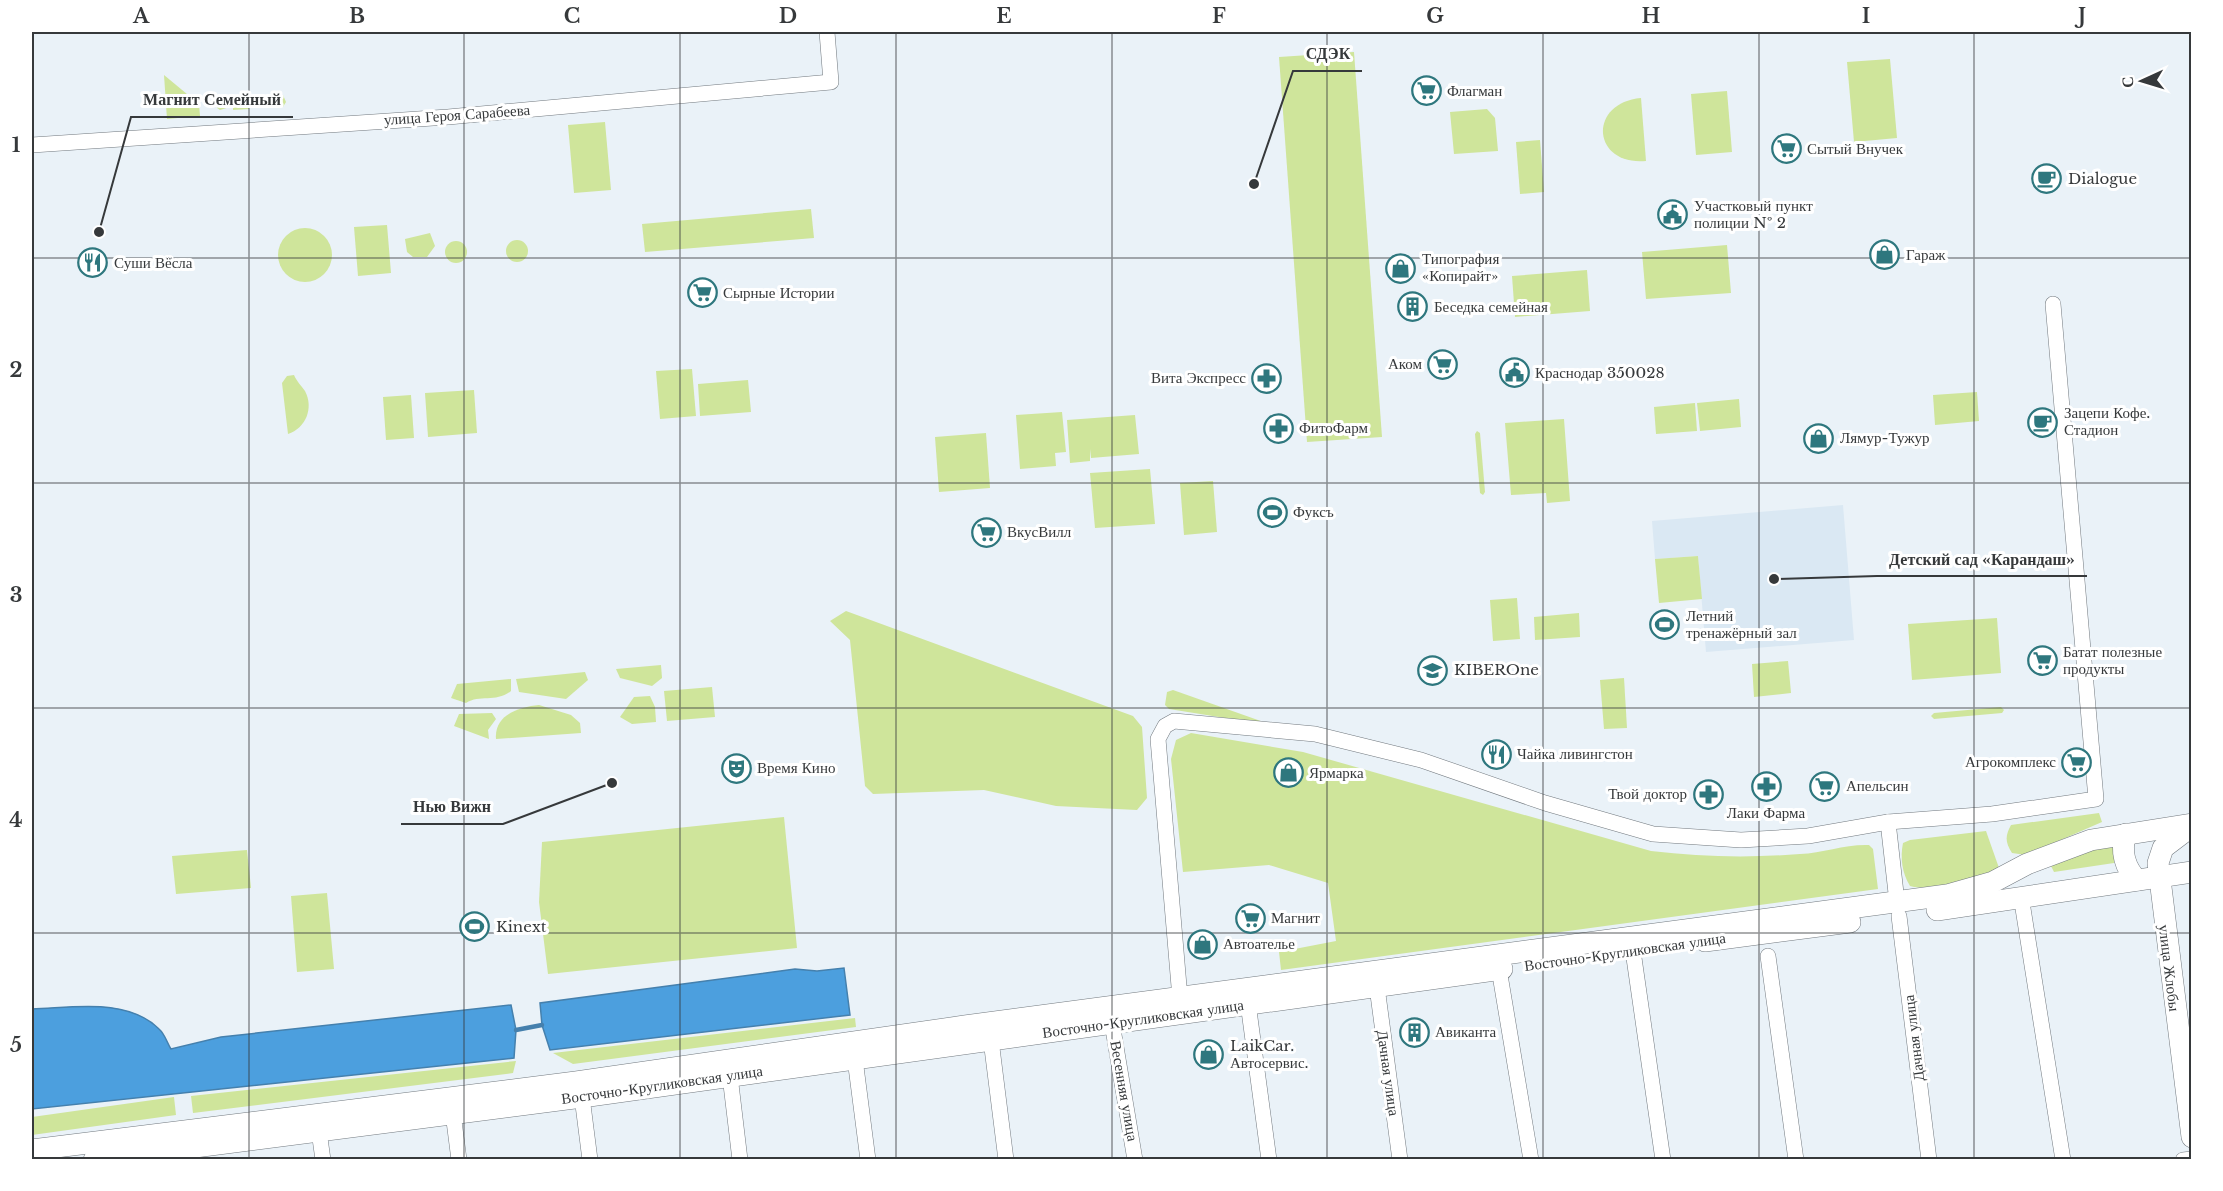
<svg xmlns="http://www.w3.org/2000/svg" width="2223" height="1191" font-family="'Libre Baskerville',serif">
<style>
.built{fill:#dae8f3}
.green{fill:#cfe59b}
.water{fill:#4c9fde;stroke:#4580ad;stroke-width:1.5}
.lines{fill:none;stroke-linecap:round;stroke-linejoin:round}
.stream{stroke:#4580ad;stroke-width:4.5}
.street-casing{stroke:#72797f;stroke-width:16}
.secondary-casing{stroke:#72797f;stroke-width:22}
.street{stroke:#fff;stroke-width:15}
.secondary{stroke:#fff;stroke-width:21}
.grid{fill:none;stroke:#36393b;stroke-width:1.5;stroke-opacity:0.55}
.labels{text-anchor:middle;stroke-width:6;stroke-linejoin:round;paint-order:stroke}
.poi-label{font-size:15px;fill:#36393b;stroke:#fff;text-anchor:start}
.street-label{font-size:15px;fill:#36393b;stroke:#fff}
.leader{fill:none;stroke:#36393b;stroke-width:2}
.callout-dot{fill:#36393b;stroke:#fff;stroke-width:2}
.callout-label{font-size:16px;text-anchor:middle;font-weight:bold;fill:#36393b;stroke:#fff;stroke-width:6;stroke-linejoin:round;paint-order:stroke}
.neatline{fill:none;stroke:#36393b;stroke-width:2}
.grid-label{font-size:20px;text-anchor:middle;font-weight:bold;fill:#36393b}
</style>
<rect width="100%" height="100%" fill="#eaf2f8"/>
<path class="built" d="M1843,505L1854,640L1706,652L1698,556L1655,559L1652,521Z"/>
<g class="green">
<path d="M1354,52L1382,437L1307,442L1279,57Z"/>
<path d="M1890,59L1897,138L1854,142L1847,62Z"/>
<path d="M164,75L199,104L200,116L167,119Z"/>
<path d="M1727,91L1732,152L1696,155L1691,94Z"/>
<path d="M283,95L286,102L283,107H279V104H272V107L256,108L255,105H249V109L233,110V106L220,110L217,108L218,98Z"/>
<path d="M1641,98L1646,161C1592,166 1587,103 1641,98Z"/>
<path d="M1487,109L1495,118L1498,151L1454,154L1450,112Z"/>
<path d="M605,122L611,190L574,193L568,125Z"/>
<path d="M1540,140L1544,192L1520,194L1516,142Z"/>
<path d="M811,209L814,238L645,252L642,224Z"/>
<path d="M387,225L391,273L358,276L354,227Z"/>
<circle cx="305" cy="255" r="27"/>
<path d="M430,233L435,246L427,257H413L407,252L405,239Z"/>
<circle cx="517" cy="251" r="11"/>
<circle cx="456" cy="252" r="11"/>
<path d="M1727,245L1731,293L1646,299L1642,252Z"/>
<path d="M1587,270L1590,311L1515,317L1512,276Z"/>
<path d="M692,369L696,416L660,419L656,371Z"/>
<path d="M294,375C297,382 301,385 305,391C314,408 306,428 288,434L282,383L287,376Z"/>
<path d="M748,380L751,412L700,416L698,384Z"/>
<path d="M474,390L477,433L428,437L425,393Z"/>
<path d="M1977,392L1979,421L1935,425L1933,395Z"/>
<path d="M411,395L414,438L386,440L383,397Z"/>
<path d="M1739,399L1741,427L1700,431L1697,403Z"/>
<path d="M1695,403L1697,431L1656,434L1654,407Z"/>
<path d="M1062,412L1066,452L1055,453L1056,466L1020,469L1016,415Z"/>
<path d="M1135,415L1139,454L1091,458L1090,449V461L1070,463L1067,420Z"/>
<path d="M1564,419L1570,501L1547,503L1546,493L1511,495L1505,423Z"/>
<path d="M1477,431L1480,433L1485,492L1483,495L1480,493L1475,434Z"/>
<path d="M986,433L990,488L939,492L935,437Z"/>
<path d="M1150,469L1155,524L1095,528L1090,473Z"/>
<path d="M1213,481L1217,532L1184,535L1180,483Z"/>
<path d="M1698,556L1702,599L1659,603L1655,559Z"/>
<path d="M1517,598L1520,639L1493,641L1490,600Z"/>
<path d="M846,611L1133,716L1142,727L1147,798L1137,810L1056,806L984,790L873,794L865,786L850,640L830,621Z"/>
<path d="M1579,613L1580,637L1535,640L1534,617Z"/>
<path d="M1997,618L2001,673L1912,680L1908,624Z"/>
<path d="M1788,661L1791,693L1754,697L1752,664Z"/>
<path d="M661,665L662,678L652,686L620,678L616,669Z"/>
<path d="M585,672L588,680L566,699L519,692L516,679Z"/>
<path d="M1624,678L1627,728L1604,729L1600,680Z"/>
<path d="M511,679V691C496,703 480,694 466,703L451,698L457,684Z"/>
<path d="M712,687L715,717L667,721L664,691Z"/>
<path d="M1173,690L1275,726L1169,709L1165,705L1167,692Z"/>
<path d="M650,696L655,707L656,722L632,724L620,717L634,697Z"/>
<path d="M539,705L571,715L580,723L581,733L496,739C494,715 519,707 539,705Z"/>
<path d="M2001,707L2004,710L2002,713L1934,719L1931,716L1934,713Z"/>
<path d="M492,713L496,719L488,730L489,739L454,726L459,714Z"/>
<path d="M1191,733L1303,752L1651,851C1701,857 1750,858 1800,854C1823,853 1846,844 1869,845L1873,849L1878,889L1281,970L1279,952L1336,941L1328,883L1269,865L1183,872L1171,759L1176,740Z"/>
<path d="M2099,813L2102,822L2026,855L2012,853C2005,842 2005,836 2011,825Z"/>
<path d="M784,817L797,948L548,974L539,902L542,842Z"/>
<path d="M1986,831L1999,868C1974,880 1938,893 1910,886C1902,873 1900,858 1903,843L1910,840Z"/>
<path d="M2112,843L2119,856L2114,863L2054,872L2051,866L2073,855Z"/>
<path d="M247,850L251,888L176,894L172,856Z"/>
<path d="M327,893L334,969L297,972L291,896Z"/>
<path d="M855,1018L856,1027L573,1064L553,1053Z"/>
<path d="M516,1061L513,1073L193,1113L191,1096Z"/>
<path d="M174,1097L176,1115L32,1135V1117Z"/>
</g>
<g class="water">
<path d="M844,968L850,1015L550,1050L542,1025L540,1003L795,969L817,971Z"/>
<path d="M511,1005L516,1030L514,1058L32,1109V1009C72,1008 127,997 159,1029C165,1034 167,1043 171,1049L221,1037Z"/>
</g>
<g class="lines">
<path class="stream" d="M516,1030L542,1025"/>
<defs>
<g id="street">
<path d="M32,145L448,117L831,82L827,32"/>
<path d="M1888,822L1897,902"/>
<path d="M2021,896L2063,1160"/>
<path d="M1899,916L1929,1160"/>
<path d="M1633,951L1663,1160"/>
<path d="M1768,956L1796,1160"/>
<path d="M1499,969L1531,1160"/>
<path d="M1377,987L1400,1160"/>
<path d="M1180,998L1158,739L1165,726L1174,721L1315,734L1421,760L1545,803L1653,834L1741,840L1808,836L1888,822L1992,814L2096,799L2053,304"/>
<path d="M1248,1003L1269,1160"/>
<path d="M1112,1023L1135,1160"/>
<path d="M991,1040L1006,1160"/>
<path d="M855,1059L868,1160"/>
<path d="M730,1076L740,1160"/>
<path d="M582,1097L590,1160"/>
<path d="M453,1113L459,1160"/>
<path d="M319,1131L323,1160"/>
<path d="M2183,1160L2192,1159"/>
</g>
<g id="secondary">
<path d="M2192,826L2163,848L2158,863L2192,1137"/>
<path d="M2126,834C2120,851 2125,868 2137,880"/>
<path d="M1937,910L2192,872"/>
<path d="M1705,941L1850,922"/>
<path d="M32,1150L576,1082L965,1026L1947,895L1993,882L2027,864L2091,840L2192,824"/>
<path d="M94,1160L582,1097L1502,969"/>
</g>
</defs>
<use href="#street" class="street-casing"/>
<use href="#secondary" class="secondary-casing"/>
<use href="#street" class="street"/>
<use href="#secondary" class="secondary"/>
</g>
<path class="grid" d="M249,32V1160M464,32V1160M680,32V1160M896,32V1160M1112,32V1160M1327,32V1160M1543,32V1160M1759,32V1160M1974,32V1160M32,258H2192M32,483H2192M32,708H2192M32,933H2192"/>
<defs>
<symbol id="supermarket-ring" viewBox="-11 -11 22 22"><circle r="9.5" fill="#fff" stroke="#2e777e" stroke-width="1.5"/><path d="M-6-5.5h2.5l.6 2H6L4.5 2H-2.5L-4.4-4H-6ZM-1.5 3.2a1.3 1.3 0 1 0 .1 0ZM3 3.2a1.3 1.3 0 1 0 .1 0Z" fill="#2e777e"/></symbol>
<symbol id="cafe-ring" viewBox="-11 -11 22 22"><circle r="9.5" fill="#fff" stroke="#2e777e" stroke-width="1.5"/><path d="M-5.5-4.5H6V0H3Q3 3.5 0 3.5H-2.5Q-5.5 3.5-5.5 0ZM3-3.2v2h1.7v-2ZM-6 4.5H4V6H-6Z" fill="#2e777e"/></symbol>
<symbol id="civic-ring" viewBox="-11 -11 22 22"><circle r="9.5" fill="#fff" stroke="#2e777e" stroke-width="1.5"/><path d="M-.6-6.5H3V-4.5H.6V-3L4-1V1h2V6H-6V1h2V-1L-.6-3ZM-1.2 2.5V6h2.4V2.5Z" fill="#2e777e"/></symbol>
<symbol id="shop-ring" viewBox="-11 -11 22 22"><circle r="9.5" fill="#fff" stroke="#2e777e" stroke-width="1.5"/><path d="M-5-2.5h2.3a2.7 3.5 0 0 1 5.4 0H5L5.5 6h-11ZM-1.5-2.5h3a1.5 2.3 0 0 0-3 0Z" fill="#2e777e"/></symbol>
<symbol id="restaurant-ring" viewBox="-11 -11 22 22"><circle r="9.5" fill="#fff" stroke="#2e777e" stroke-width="1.5"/><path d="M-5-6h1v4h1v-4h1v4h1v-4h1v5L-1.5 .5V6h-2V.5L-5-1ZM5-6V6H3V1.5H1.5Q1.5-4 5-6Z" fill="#2e777e"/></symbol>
<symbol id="building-ring" viewBox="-11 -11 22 22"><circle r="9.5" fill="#fff" stroke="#2e777e" stroke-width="1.5"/><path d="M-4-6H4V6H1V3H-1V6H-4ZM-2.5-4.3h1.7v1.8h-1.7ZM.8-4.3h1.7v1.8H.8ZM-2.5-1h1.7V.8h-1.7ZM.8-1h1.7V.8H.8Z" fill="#2e777e"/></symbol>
<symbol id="pharmacy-ring" viewBox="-11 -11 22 22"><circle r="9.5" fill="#fff" stroke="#2e777e" stroke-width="1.5"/><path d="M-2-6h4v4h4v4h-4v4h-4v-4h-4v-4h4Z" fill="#2e777e"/></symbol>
<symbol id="stadium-ring" viewBox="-11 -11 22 22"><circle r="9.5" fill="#fff" stroke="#2e777e" stroke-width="1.5"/><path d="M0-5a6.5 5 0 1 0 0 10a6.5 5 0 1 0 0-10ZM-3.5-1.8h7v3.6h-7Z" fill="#2e777e"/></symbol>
<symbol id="school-ring" viewBox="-11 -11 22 22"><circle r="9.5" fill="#fff" stroke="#2e777e" stroke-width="1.5"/><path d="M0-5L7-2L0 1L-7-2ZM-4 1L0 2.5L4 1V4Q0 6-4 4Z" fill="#2e777e"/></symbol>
<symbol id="theatre-ring" viewBox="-11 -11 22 22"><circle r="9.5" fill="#fff" stroke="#2e777e" stroke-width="1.5"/><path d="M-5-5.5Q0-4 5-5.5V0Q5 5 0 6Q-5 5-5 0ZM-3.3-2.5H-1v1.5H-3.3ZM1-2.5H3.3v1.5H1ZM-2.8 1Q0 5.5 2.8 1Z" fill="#2e777e"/></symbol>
</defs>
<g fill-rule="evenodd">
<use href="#supermarket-ring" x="1410" y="74" width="33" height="33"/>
<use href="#supermarket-ring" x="1770" y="132" width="33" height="33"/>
<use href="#cafe-ring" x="2030" y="162" width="33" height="33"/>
<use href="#civic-ring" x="1656" y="198" width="33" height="33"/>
<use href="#shop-ring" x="1868" y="238" width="33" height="33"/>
<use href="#restaurant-ring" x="76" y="246" width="33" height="33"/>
<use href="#shop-ring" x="1384" y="252" width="33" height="33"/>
<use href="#supermarket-ring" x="686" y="276" width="33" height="33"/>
<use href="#building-ring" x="1396" y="290" width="33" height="33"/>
<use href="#supermarket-ring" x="1426" y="348" width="33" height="33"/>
<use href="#civic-ring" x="1498" y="356" width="33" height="33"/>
<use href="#pharmacy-ring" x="1250" y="362" width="33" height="33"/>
<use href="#cafe-ring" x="2026" y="406" width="33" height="33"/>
<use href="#pharmacy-ring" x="1262" y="412" width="33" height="33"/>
<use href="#shop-ring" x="1802" y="422" width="33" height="33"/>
<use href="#stadium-ring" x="1256" y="496" width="33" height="33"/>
<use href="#supermarket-ring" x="970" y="516" width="33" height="33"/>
<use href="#stadium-ring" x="1648" y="608" width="33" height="33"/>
<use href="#supermarket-ring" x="2026" y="644" width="33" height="33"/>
<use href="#school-ring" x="1416" y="654" width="33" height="33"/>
<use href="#restaurant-ring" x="1480" y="738" width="33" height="33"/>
<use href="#supermarket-ring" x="2060" y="746" width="33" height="33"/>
<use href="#theatre-ring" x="720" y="752" width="33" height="33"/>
<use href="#shop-ring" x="1272" y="756" width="33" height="33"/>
<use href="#pharmacy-ring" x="1750" y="770" width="33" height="33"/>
<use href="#supermarket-ring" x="1808" y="770" width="33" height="33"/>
<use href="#pharmacy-ring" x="1692" y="778" width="33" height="33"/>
<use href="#supermarket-ring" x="1234" y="902" width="33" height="33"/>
<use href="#stadium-ring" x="458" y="910" width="33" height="33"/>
<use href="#shop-ring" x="1186" y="928" width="33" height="33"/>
<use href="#building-ring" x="1398" y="1016" width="33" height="33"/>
<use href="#shop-ring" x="1192" y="1038" width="33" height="33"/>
</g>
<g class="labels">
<g class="poi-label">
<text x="1447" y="96">Флагман</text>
<text x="1807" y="154">Сытый Внучек</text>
<text x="2068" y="184">Dialogue</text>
<text x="1694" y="211">Участковый пункт<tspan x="1694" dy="17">полиции № 2</tspan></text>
<text x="1906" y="260">Гараж</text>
<text x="1422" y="264">Типография<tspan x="1422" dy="17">«Копирайт»</tspan></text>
<text x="114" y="268">Суши Вёсла</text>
<text x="723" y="298">Сырные Истории</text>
<text x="1434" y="312">Беседка семейная</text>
<text x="1422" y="369" text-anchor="end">Аком</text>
<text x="1535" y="378">Краснодар 350028</text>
<text x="1246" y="383" text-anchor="end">Вита Экспресс</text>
<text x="2064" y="418">Зацепи Кофе.<tspan x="2064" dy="17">Стадион</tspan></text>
<text x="1299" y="433">ФитоФарм</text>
<text x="1840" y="443">Лямур-Тужур</text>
<text x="1293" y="517">Фуксъ</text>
<text x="1007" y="537">ВкусВилл</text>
<text x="1686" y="621">Летний<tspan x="1686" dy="17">тренажёрный зал</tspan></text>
<text x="2063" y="657">Батат полезные<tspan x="2063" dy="17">продукты</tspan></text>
<text x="1454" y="675">KIBEROne</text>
<text x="1517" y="759">Чайка ливингстон</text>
<text x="2056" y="767" text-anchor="end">Агрокомплекс</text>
<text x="757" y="773">Время Кино</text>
<text x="1309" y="778">Ярмарка</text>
<text x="1846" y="791">Апельсин</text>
<text x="1687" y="799" text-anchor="end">Твой доктор</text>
<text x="1766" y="818" text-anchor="middle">Лаки Фарма</text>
<text x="1271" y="923">Магнит</text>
<text x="496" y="932">Kinext</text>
<text x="1223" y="949">Автоателье</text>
<text x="1435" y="1037">Авиканта</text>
<text x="1230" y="1051">LaikCar.<tspan x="1230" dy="17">Автосервис.</tspan></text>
</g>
<g class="street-label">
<text transform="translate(457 115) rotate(-4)" y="5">улица Героя Сарабеева</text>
<text transform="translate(1625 952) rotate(-8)" y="5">Восточно-Кругликовская улица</text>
<text transform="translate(2169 968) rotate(83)" y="5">улица Жлобы</text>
<text transform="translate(1143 1019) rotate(-8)" y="5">Восточно-Кругликовская улица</text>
<text transform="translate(1914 1038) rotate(-97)" y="5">Дачная улица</text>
<text transform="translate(1388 1073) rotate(82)" y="5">Дачная улица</text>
<text transform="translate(662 1085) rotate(-8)" y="5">Восточно-Кругликовская улица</text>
<text transform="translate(1124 1091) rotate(80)" y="5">Весенняя улица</text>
</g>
</g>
<path class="leader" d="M1254 184L1293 71H1362M99 232L131 117H293M1774 579L1877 576H2087M612 783L503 824H401"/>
<g class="callout-dot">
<circle cx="1254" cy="184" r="6"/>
<circle cx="99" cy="232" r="6"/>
<circle cx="1774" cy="579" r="6"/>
<circle cx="612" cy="783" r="6"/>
</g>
<g class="callout-label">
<text x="1328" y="59">СДЭК</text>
<text x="212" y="105">Магнит Семейный</text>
<text x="1982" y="565">Детский сад «Карандаш»</text>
<text x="452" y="812">Нью Вижн</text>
</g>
<rect width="2223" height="1191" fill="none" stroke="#ffffff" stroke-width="66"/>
<g transform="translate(2142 81) rotate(266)" stroke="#ffffff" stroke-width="4.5" paint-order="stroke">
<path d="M0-4.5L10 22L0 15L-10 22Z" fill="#36393b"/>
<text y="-9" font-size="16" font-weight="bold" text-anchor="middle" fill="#36393b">С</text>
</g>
<rect x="33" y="33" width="2157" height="1125" class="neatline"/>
<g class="grid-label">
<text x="141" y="23">A</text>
<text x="357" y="23">B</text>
<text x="572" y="23">C</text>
<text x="788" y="23">D</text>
<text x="1004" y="23">E</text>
<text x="1219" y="23">F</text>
<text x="1435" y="23">G</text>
<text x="1651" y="23">H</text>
<text x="1866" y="23">I</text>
<text x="2082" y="23">J</text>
<text x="16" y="152">1</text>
<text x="16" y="377">2</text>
<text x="16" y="602">3</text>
<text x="16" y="827">4</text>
<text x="16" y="1052">5</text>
</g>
</svg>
